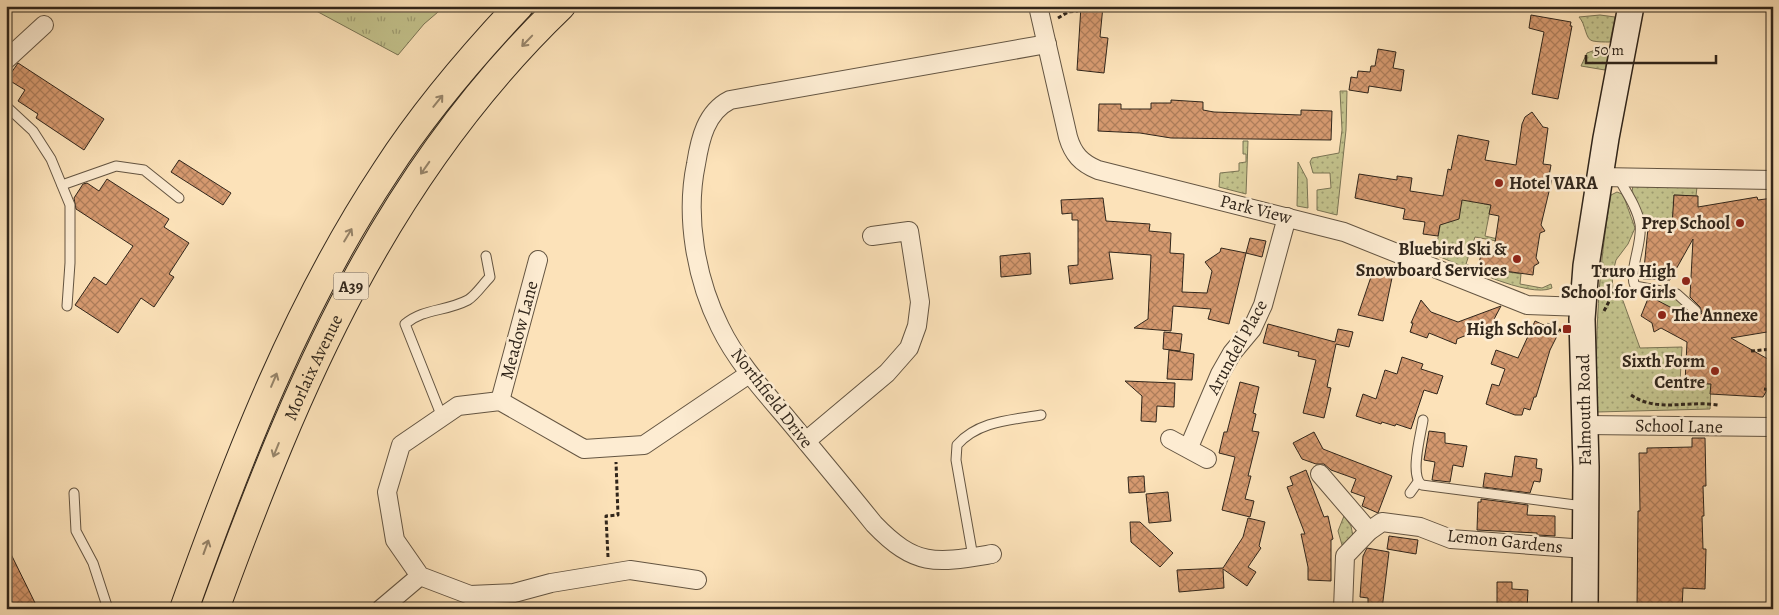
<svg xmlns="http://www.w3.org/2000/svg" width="1779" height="615" font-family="Alegreya,serif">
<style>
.grass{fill:url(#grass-tufts);stroke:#7a7454}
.garden{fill:url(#garden-dots);stroke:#7a7454}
.building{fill:url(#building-cross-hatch);stroke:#31261b}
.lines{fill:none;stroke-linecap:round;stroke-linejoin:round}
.lane-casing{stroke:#645542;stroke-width:11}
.street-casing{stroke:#645542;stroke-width:20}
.secondary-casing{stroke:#31261b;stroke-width:28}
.highway-casing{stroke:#31261b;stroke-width:30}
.path{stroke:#31261b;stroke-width:3;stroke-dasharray:4 2.5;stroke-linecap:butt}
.lane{stroke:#fdecd2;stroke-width:9}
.street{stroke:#fdecd2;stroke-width:18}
.secondary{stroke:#fdecd2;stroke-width:25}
.highway{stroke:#fce2b9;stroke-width:28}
.oneway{stroke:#96846a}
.poi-dot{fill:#8f2418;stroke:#fdecd2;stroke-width:2}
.labels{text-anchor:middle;stroke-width:5;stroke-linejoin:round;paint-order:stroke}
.shield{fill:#fdecd2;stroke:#6e6152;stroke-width:1}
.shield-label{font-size:16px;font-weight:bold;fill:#31261b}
.poi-label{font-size:18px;font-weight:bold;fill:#31261b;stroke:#fdecd2;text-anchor:end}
.street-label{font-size:18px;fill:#31261b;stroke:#fdecd2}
</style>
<defs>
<pattern id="grass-tufts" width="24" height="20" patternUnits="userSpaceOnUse" patternTransform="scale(1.25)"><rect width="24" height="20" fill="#c3c28c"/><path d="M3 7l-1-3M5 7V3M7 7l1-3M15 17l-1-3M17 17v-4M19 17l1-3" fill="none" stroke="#9f9d72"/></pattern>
<pattern id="garden-dots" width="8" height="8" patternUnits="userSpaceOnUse" patternTransform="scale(1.25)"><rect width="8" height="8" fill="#c3c28c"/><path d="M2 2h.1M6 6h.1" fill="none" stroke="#9f9d72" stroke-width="1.8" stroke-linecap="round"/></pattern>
<pattern id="building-cross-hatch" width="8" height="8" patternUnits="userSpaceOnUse" patternTransform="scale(1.25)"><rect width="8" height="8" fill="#d5996f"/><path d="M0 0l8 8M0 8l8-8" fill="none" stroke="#ad7d5a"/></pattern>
</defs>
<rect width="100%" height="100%" fill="#fce2b9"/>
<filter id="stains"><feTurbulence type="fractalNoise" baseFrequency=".004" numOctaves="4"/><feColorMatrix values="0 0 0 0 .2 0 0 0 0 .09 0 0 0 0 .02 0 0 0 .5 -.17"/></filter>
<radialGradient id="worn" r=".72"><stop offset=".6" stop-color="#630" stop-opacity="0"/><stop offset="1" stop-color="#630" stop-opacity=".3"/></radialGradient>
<g class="grass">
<path d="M307,6H445L424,24L398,55Z"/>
<path d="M532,6H546L440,132L430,128Z"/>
<path d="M1661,293L1674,297L1697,315L1698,325L1658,301Z"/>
</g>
<g class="garden">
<path d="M1600,15L1615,17L1610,42C1604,42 1598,42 1593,41C1585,40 1586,24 1579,17Z"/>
<path d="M1598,49L1609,50L1605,70L1581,66L1587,53Z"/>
<path d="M1340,91H1347L1346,130L1337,215L1317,210V190L1331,188L1330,173H1313L1310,162L1312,158L1339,153L1342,130Z"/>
<path d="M1243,141H1248L1246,194L1219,187L1220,173L1239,171V163L1246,162V154H1243Z"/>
<path d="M1298,162L1307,179L1308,208L1297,206Z"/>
<path d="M1633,185L1697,187L1696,196L1674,195L1673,218L1681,223L1661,222L1660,229L1648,228L1632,192Z"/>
<path d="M1486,190L1484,204L1491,205L1485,236L1502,240V242L1475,237L1466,264L1482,271L1496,273L1497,270L1521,274L1520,284L1542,288L1551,284L1552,288C1529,299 1460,264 1435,255L1440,226L1425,223L1427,207L1445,199Z"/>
<path d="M1617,192L1622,194L1625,200L1635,228L1628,244L1616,260L1612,276L1613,289L1626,292L1622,298L1640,348L1682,347L1680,382L1711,384L1710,409L1597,412C1595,339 1598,268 1611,195Z"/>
<path d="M1344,516L1351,526L1353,536L1345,545H1342L1338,531Z"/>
</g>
<g class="building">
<path d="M1081,6H1103L1100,37L1108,38L1104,73L1077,70Z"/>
<path d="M1531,15L1571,22L1570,26H1572L1558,99L1532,94L1544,32L1529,28Z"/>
<path d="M1378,49L1396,52L1393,68L1404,70L1401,91L1369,86L1368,93L1349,90L1351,77L1357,78L1358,71L1370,72L1371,66H1375Z"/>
<path d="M18,63L104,119L84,150L36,118L38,114L18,101L25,90L7,79Z"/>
<path d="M1171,100L1203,102V110L1214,112L1301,115V110L1332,111L1331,140L1171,138L1140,133L1098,131L1099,104H1121V109H1151V103H1171Z"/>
<path d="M1532,112L1543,127L1548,128L1543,164L1551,165L1549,176L1552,179L1541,225L1545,231L1540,233L1536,258L1539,263L1534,266L1533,275L1497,270V273L1478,269L1481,254L1493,256L1499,216L1489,214L1491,205L1462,200L1459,219L1440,225L1438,236L1423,234L1425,222L1403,219L1405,209L1355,198L1359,174L1397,180V176L1412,178L1410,191L1443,196L1448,169L1451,170L1458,135L1489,141L1485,160L1516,165L1522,124L1525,117Z"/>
<path d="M179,160L231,193L223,205L171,172Z"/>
<path d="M107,179L169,219L164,227L189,243L169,274L174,277L154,307L141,298L118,333L75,305L94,277L106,285L133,246L76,209L74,198L83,184L87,183L99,191Z"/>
<path d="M1674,195L1698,196V207L1757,197L1758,200L1773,198V331L1731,338L1773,362V380L1763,397L1710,394L1711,384L1685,383L1687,342L1661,328L1654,332L1652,323L1641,316L1649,296L1689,317V313L1697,317L1702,313L1700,307L1690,297L1693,239L1670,280L1643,279L1648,228L1672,226Z"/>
<path d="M1103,198L1106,221L1150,224L1149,231L1171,233L1170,253L1184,254L1182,292L1207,293L1212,271L1205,262L1220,252L1221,248L1246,253L1229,324L1208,319L1211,309L1173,306L1171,331L1134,328L1148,319L1151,255L1109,252L1113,279L1070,284L1068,266L1078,265V220H1072V213L1062,214L1061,200Z"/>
<path d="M1250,238L1266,241L1262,257L1246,253Z"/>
<path d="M1030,253L1031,274L1001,277L1000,256Z"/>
<path d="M1374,268L1393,273L1383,321L1358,315Z"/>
<path d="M1421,300L1431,312L1458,322L1501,306L1491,325L1457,339L1456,344L1429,333L1427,338L1410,332L1413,323H1411Z"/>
<path d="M1535,321L1559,332L1550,350L1536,397H1534L1530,410L1524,408L1522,415H1515L1486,404L1492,384L1499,386L1505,369L1491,364L1496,350L1518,358Z"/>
<path d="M1268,324L1335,342L1338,329L1353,332L1349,347L1336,344L1327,387L1331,388L1324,418L1303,413L1316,360L1298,356L1299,352L1263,343Z"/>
<path d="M1164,332L1182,334L1180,351L1163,349Z"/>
<path d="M1169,350L1194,354L1192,380L1167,379Z"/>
<path d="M1402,357L1423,364L1421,369L1443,376L1437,394L1424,390L1411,429L1396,424L1395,426L1382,422L1381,424L1356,416L1363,394L1376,399L1385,370L1397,374Z"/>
<path d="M1125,381L1175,383L1174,407L1157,406L1156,422L1141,421L1142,396Z"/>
<path d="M1240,382L1259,387L1253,413L1256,414L1252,431L1259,432L1248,476H1251L1245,499L1254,501L1250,517L1222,510L1235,457L1219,453L1224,432H1227Z"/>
<path d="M1429,431L1445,433V443L1467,446L1463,467L1453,465L1450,482L1432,480L1435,462L1424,460Z"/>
<path d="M1314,432L1323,449L1392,476L1378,513L1362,506L1365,497L1351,492L1356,479L1331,470L1324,464H1316L1302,459L1293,443Z"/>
<path d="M1692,438H1705L1706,486H1703L1704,516H1702L1703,549H1706L1705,589L1683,588L1682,609H1637L1638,511H1640L1639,453H1647V448L1692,447Z"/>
<path d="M1515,456L1537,459L1536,468L1542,469L1540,482L1534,481L1530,493L1483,487L1485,473L1512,477Z"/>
<path d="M1306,470L1324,517L1328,516L1333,539L1331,540V581L1308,580V567L1301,534H1305L1287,487L1293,485L1290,477Z"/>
<path d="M1144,476L1145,492L1129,493L1128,477Z"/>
<path d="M1168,492L1171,521L1149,523L1146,494Z"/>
<path d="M1481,499L1528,505L1527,515L1555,516V536L1537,535V533L1477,530L1478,502H1481Z"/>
<path d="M1248,518L1265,522L1259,546L1261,548L1248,567L1256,572L1247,586L1223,569L1224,588L1179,592L1177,570L1223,568L1243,537Z"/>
<path d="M1130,522H1140L1173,553L1160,567L1131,542Z"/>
<path d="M1389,536L1418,540L1416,554L1387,549Z"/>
<path d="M6,544L38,609H6Z"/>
<path d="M1367,548L1389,552L1382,609H1368V598L1360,597L1363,556Z"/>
<path d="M1497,582H1512V589L1528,590L1527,609H1497Z"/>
</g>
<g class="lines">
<defs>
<g id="lane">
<path d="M6,106L33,131L51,159L70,205V263L67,306"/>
<path d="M1618,177C1626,192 1637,207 1640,224C1643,243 1628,271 1635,286L1677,294L1696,311"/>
<path d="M62,185L116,166L144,170L179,198"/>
<path d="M442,417L405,324C424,308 445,312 468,300C476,295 483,284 490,277L486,256"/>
<path d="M1423,420C1421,434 1409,476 1422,485L1583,506"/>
<path d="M74,493L76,531L93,563L108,609"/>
<path d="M1410,493L1418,482"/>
<path d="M973,557L956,460L957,445C978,421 1011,420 1041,415"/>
</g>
<g id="street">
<path d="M1038,6L1068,137C1073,154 1081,163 1098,170L1344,232L1527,305L1583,307"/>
<path d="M6,60L44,25"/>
<path d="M1600,177L1773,180"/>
<path d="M500,401L538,260"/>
<path d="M1585,425L1773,427"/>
<path d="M1170,439L1207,459"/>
<path d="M806,441L887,373L909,348L917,326L920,302L909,231L872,236"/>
<path d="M1189,447L1220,374L1232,353L1252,329L1263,305L1287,217"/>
<path d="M1320,474L1369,531"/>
<path d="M992,554C937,563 916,568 874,524C845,488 815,452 785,416C761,388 736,360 720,327C696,279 685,217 696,164C700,139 706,112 730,100L1047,44"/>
<path d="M697,580L630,570L551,583L514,593L470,595L420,576L395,540L387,492L401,445L458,406L500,401L584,449L644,445L749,374"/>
<path d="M381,609L420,576"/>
<path d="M1343,609L1345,556L1369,531L1382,522L1420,527L1451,539L1586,549"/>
</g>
<path id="secondary" d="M1585,609L1586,467L1582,319L1586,266L1606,138L1631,6"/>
<g id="highway">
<path d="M184,609C238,458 297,305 386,171C424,112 471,57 519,6"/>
<path id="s1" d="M215,609C297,384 385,175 561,6"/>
</g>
</defs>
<use href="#lane" class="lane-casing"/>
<use href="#street" class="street-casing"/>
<use href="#secondary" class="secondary-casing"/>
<use href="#highway" class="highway-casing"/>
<g class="path">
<path d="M1058,18L1068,12L1078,11"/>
<path d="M1604,311L1616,288L1623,287"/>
<path d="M1547,324L1562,331"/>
<path d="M1751,351L1773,349"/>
<path d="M1764,389L1773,390"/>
<path d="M1631,395C1657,413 1687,400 1718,405"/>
<path d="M608,557L606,516L618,515L616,462"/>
</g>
<use href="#lane" class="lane"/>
<use href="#street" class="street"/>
<use href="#secondary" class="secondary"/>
<use href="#highway" class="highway"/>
</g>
<defs><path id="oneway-shaft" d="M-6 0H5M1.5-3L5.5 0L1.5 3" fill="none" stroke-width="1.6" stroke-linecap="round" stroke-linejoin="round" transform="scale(1.25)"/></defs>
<g class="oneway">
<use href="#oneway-shaft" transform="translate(527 41) rotate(134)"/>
<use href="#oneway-shaft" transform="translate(438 101) rotate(-51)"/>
<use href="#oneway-shaft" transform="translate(425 168) rotate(125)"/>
<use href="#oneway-shaft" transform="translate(348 235) rotate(-59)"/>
<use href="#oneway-shaft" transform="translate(274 380) rotate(-67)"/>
<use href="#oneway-shaft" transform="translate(276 450) rotate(112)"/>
<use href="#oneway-shaft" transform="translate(206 547) rotate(-70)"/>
</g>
<g class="poi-dot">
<circle cx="1499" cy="183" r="5"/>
<circle cx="1740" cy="223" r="5"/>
<circle cx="1517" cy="259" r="5"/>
<circle cx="1686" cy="281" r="5"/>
<circle cx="1662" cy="315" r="5"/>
<rect x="1562" y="324" width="10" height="10" rx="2.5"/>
<circle cx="1715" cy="371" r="5"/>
</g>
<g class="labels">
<rect class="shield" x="333.5" y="272.5" width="35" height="27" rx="4"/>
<g class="shield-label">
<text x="351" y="292">A39</text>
</g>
<g class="poi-label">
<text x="1509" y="189" text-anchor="start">Hotel VARA</text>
<text x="1730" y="229">Prep School</text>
<text x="1507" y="255">Bluebird Ski &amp;<tspan x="1507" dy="21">Snowboard Services</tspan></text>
<text x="1676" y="277">Truro High<tspan x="1676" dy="21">School for Girls</tspan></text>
<text x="1672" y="321" text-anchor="start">The Annexe</text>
<text x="1557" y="335">High School</text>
<text x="1705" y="367">Sixth Form<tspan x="1705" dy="21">Centre</tspan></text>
</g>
<g class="street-label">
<text transform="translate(1256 209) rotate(14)" y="6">Park View</text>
<text transform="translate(519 330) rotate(-75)" y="6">Meadow Lane</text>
<text transform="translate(1237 347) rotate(-61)" y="6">Arundell Place</text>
<text dy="6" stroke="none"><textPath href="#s1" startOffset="261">Morlaix Avenue</textPath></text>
<text transform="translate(772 398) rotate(52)" y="6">Northfield Drive</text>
<text transform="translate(1584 410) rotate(-91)" y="6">Falmouth Road</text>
<text transform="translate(1679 426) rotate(1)" y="6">School Lane</text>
<text transform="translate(1505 541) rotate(6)" y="6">Lemon Gardens</text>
</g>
</g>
<rect width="1779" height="615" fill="none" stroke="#fce2b9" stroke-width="25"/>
<rect x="8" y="8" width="1764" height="600" fill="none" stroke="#31261b" stroke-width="2.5"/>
<rect x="12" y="12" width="1754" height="590" fill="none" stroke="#31261b"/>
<path d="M1586 55v8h130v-8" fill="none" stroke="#31261b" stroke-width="2.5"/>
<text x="1594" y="55" font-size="15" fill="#31261b" stroke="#fdecd2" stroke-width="4" paint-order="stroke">50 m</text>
<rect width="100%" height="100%" filter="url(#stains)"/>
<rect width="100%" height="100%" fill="url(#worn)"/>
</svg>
